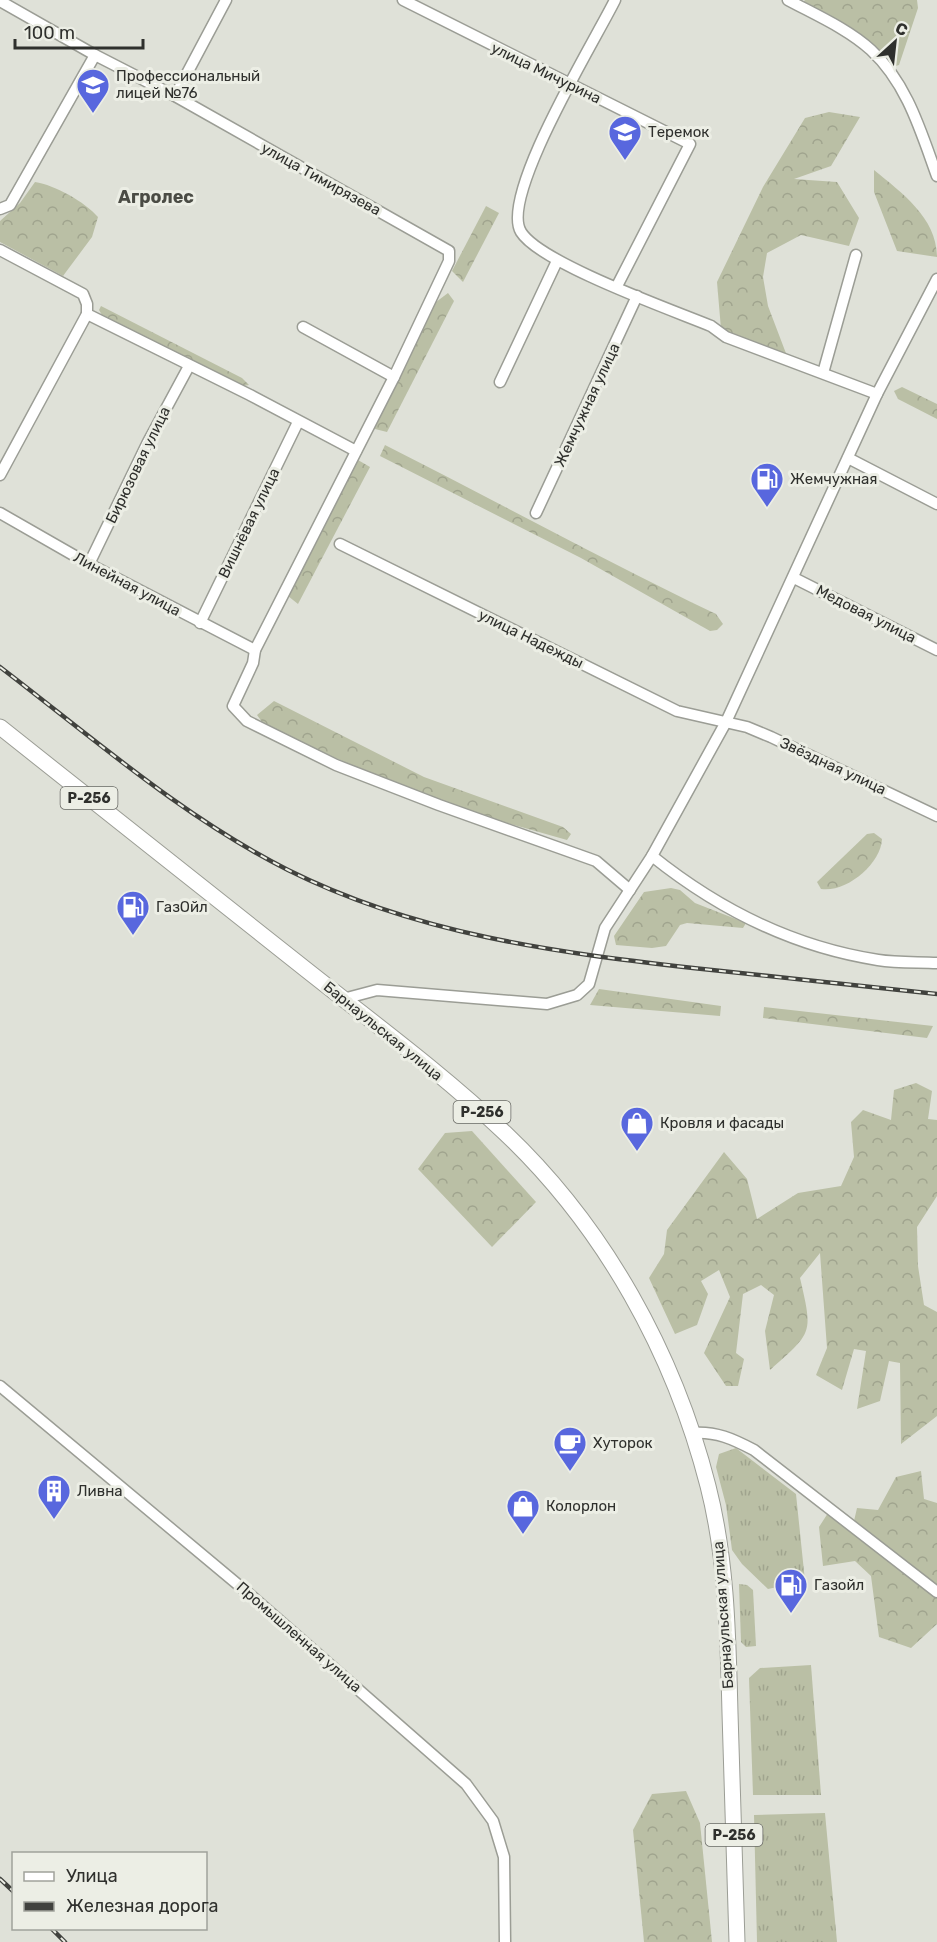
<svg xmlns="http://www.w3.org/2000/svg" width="937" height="1942" font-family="Rubik,sans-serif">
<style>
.grass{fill:url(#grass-tufts)}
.forest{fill:url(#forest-crowns)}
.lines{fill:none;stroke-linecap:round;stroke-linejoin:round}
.minor-casing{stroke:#9b9d95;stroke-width:13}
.highway-casing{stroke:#9b9d95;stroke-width:17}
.minor{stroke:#fff;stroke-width:10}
.highway{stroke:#fff;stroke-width:15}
.rail-casing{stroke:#41423e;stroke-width:4.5}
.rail{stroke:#eceee5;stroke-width:2;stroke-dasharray:7;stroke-linecap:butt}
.labels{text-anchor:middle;stroke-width:6;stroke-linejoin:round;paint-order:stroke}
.shield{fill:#eceee5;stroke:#686964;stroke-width:1.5}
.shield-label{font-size:14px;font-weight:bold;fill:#2f302d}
.street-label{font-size:15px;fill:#2f302d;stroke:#eceee5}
.poi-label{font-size:15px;fill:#2f302d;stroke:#eceee5;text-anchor:start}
.quarter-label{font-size:18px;font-weight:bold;fill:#4b4c45;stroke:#eceee5}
</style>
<defs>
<pattern id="grass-tufts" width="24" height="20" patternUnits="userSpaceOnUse" patternTransform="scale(1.5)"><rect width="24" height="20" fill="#babfa5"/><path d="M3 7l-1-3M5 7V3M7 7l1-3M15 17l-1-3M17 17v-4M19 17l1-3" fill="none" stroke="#a0a48e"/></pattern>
<pattern id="forest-crowns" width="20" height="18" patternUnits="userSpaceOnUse" patternTransform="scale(1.5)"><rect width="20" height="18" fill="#babfa5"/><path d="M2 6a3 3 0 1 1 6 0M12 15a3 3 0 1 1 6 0" fill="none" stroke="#a0a48e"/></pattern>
</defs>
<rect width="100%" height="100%" fill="#dfe1d8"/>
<g class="grass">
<path d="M736,1448L796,1494L805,1581L768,1589L742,1564L732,1550L726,1505L716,1467L719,1454Z"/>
<path d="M739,1584L747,1585L753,1590L756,1646L746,1647L741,1642Z"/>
<path d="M811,1665L821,1795H753L749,1678L760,1668Z"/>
<path d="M825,1813L837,1942H757L754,1815Z"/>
</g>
<g class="forest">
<path d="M805,0H917L918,8L899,65L886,69L857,33L802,3Z"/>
<path d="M829,112L860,117L831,166L794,179L837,182L859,218L849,246L801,235L767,253L763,277L768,306L787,356L721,329L717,282L763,187L805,118Z"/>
<path d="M874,170C902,193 937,218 937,257L897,251L874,192Z"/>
<path d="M35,182C55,185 85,202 98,217L92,237L63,276L0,242V221L20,203Z"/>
<path d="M486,206L499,213L463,282L452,271Z"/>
<path d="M448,293L454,301L387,432L371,428L436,302Z"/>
<path d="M101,306L242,378L249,385L243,386L102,315L99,310Z"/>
<path d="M902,387L937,404V419L898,399L894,391Z"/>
<path d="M385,445C496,501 605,561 716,614L723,624L717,630L710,631L581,558L380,456Z"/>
<path d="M358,460L370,467L298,604L288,596Z"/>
<path d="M274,701L424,777L563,827L571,834L567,840L433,802L265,726L257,715Z"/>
<path d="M874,833L882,839C881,864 846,893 821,889L817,882L867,834Z"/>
<path d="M671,888L680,890L695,903L746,923L743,928L687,923L680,925L666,946L652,948L616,945L614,936L644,892Z"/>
<path d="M599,989L721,1006L720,1016L590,1005Z"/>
<path d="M764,1007L933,1026L927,1038L763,1018Z"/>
<path d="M916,1083L932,1091L928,1119L937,1120V1196L917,1227L918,1266L924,1305L937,1312V1416L901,1444L900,1363L889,1361L880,1401L857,1409L866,1351L854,1349L842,1390L816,1375L827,1348L820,1253L800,1278C813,1334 813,1332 770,1370L765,1331L774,1295L761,1285L743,1294L736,1353L744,1359L738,1386H726L704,1353L730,1297L719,1270L701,1281L708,1294L697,1325L675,1334L649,1278L664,1254L667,1230L724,1152L747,1179L757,1219L798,1193L841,1186L854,1157L851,1122L863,1110L891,1120L894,1090Z"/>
<path d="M472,1131L536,1202L492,1247L418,1169L445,1133Z"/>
<path d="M921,1471L924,1499L937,1503V1587L854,1521L857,1508L878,1510L896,1477Z"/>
<path d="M828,1513L937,1598V1624L911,1648L879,1637L871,1576L855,1561L823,1566L819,1527Z"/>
<path d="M686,1791L700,1823L712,1942H644L633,1830L652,1794Z"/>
</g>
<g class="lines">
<defs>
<g id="minor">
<path d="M403,0L690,144L617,286"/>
<path d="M615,0C596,39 499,196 521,232C540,263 672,310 711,326L726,337L877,394"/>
<path d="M788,0C816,15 848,29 871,50C907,83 921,132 937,176"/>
<path d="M0,1L95,55L175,96L449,251V261L394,377L255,650L253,663L233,706L247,721L336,765L439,805L596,861L630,890"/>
<path d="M175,96L226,0"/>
<path d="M0,209L10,205L95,55"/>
<path d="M0,250L83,294L87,304V314L250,395L356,451"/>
<path d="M303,327L394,377"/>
<path d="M823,373L856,255"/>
<path d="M500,382L557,261"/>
<path d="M848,458L937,504"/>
<path d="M0,475L87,314"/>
<path d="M0,513L89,564L255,650"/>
<path d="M536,513L637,296"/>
<path d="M340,544L677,711L747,727L771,737L937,816"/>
<path d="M89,564L148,442L189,366"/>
<path d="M794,578L937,650"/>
<path d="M200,623L298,422"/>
<path d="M652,856C718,909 794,947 878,960C897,963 918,962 937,963"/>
<path d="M343,999L377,990L547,1004L577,995L589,984L605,928L652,856L726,722L877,394L937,279"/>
<path d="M0,1386L248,1593L466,1784L493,1821L504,1857L505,1942"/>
<path d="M692,1433C716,1431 733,1439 754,1450L937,1592"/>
</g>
<path id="highway" d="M0,727C100,806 199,885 299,964C368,1019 441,1072 505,1133C605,1228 674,1353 708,1486C727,1560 728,1637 730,1713C732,1790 735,1866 737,1942"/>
</defs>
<use href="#minor" class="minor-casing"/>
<use href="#highway" class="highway-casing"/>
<use href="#minor" class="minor"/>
<use href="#highway" class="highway"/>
<defs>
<g id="rail">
<path d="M0,667C93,738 183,817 288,870C416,934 553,952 693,968C774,977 856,985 937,994"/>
<path d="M0,1879L14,1892"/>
<path d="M51,1928L65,1942"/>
</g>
</defs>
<use href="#rail" class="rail-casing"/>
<use href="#rail" class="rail"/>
</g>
<defs>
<symbol id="university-pin" viewBox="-11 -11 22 30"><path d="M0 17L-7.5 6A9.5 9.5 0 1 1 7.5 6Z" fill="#5867de" stroke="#eceee5"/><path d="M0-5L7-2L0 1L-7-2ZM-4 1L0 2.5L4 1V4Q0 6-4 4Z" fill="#fff"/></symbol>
<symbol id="school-pin" viewBox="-11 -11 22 30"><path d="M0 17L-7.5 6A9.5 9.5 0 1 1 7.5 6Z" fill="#5867de" stroke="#eceee5"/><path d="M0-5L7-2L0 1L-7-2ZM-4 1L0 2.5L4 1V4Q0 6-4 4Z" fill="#fff"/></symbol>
<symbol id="fuel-pin" viewBox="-11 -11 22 30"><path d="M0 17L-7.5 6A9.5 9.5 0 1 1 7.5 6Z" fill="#5867de" stroke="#eceee5"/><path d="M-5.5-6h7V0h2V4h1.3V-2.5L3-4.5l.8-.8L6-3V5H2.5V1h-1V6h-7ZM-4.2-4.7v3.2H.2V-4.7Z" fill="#fff"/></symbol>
<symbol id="shop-pin" viewBox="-11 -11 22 30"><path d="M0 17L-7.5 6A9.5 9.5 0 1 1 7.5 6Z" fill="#5867de" stroke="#eceee5"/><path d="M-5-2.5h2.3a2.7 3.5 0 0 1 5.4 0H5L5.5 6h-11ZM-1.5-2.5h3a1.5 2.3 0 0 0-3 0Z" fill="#fff"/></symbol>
<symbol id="cafe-pin" viewBox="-11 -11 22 30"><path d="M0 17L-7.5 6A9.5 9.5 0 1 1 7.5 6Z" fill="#5867de" stroke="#eceee5"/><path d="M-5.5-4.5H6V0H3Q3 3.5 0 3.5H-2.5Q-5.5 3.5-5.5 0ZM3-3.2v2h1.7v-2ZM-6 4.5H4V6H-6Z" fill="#fff"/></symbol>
<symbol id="building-pin" viewBox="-11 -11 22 30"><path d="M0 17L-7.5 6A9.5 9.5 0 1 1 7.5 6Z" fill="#5867de" stroke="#eceee5"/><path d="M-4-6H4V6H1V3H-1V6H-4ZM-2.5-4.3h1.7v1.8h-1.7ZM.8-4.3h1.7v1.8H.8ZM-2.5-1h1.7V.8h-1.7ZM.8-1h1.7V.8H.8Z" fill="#fff"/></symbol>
</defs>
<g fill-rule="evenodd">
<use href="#university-pin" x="74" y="66" width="38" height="52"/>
<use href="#school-pin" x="606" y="113" width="38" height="52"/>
<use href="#fuel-pin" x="748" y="460" width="38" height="52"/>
<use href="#fuel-pin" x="114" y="888" width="38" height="52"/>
<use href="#shop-pin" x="618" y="1104" width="38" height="52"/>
<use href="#cafe-pin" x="551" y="1424" width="38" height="52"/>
<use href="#building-pin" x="35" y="1472" width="38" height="52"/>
<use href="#shop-pin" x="504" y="1487" width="38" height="52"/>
<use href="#fuel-pin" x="772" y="1566" width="38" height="52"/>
</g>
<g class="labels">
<g class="shield">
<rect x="60.5" y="787" width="57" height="22" rx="4.5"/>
<rect x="453.5" y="1101" width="57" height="22" rx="4.5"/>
<rect x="705.5" y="1824" width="57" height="22" rx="4.5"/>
</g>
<g class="shield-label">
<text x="89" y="803">Р-256</text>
<text x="482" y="1117">Р-256</text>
<text x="734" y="1840">Р-256</text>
</g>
<g class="street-label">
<text transform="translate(546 73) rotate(26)" y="5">улица Мичурина</text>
<text transform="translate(321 179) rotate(29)" y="5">улица Тимирязева</text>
<text transform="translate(587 405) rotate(-65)" y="5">Жемчужная улица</text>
<text transform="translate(138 465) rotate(-64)" y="5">Бирюзовая улица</text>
<text transform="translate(249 523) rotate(-64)" y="5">Вишнёвая улица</text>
<text transform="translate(127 584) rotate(28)" y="5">Линейная улица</text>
<text transform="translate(866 614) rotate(27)" y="5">Медовая улица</text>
<text transform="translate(531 639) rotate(26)" y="5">улица Надежды</text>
<text transform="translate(833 766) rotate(25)" y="5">Звёздная улица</text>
<text transform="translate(383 1031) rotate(39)" y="5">Барнаульская улица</text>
<text transform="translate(723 1615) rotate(-94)" y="5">Барнаульская улица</text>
<text transform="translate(299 1637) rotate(41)" y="5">Промышленная улица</text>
</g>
<g class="poi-label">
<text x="116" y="81">Профессиональный<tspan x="116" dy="17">лицей №76</tspan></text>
<text x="648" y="137">Теремок</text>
<text x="790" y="484">Жемчужная</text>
<text x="156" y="912">ГазОйл</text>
<text x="660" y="1128">Кровля и фасады</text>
<text x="593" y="1448">Хуторок</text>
<text x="77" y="1496">Ливна</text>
<text x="546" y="1511">Колорлон</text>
<text x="814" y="1590">Газойл</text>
</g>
<g class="quarter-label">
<text x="156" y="203">Агролес</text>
</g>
</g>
<rect x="12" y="1852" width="195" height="78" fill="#eceee5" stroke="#a0a29b" stroke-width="1.5"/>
<rect x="24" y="1872" width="30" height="9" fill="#ffffff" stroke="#a0a29b" stroke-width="1.5"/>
<text x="66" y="1882" font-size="18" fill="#2f302d">Улица</text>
<rect x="24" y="1902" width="30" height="9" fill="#41423e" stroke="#a0a29b" stroke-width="1.5"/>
<text x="66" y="1912" font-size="18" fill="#2f302d">Железная дорога</text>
<g transform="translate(895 42) rotate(27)" stroke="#eceee5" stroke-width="4.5" paint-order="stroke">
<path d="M0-4.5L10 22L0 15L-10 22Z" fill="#2f302d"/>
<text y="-9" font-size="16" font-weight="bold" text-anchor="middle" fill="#2f302d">С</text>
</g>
<path d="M15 39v9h128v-9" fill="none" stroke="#2f302d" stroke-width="3"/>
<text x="24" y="39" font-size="18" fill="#2f302d" stroke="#eceee5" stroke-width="4.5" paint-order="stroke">100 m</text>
</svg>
